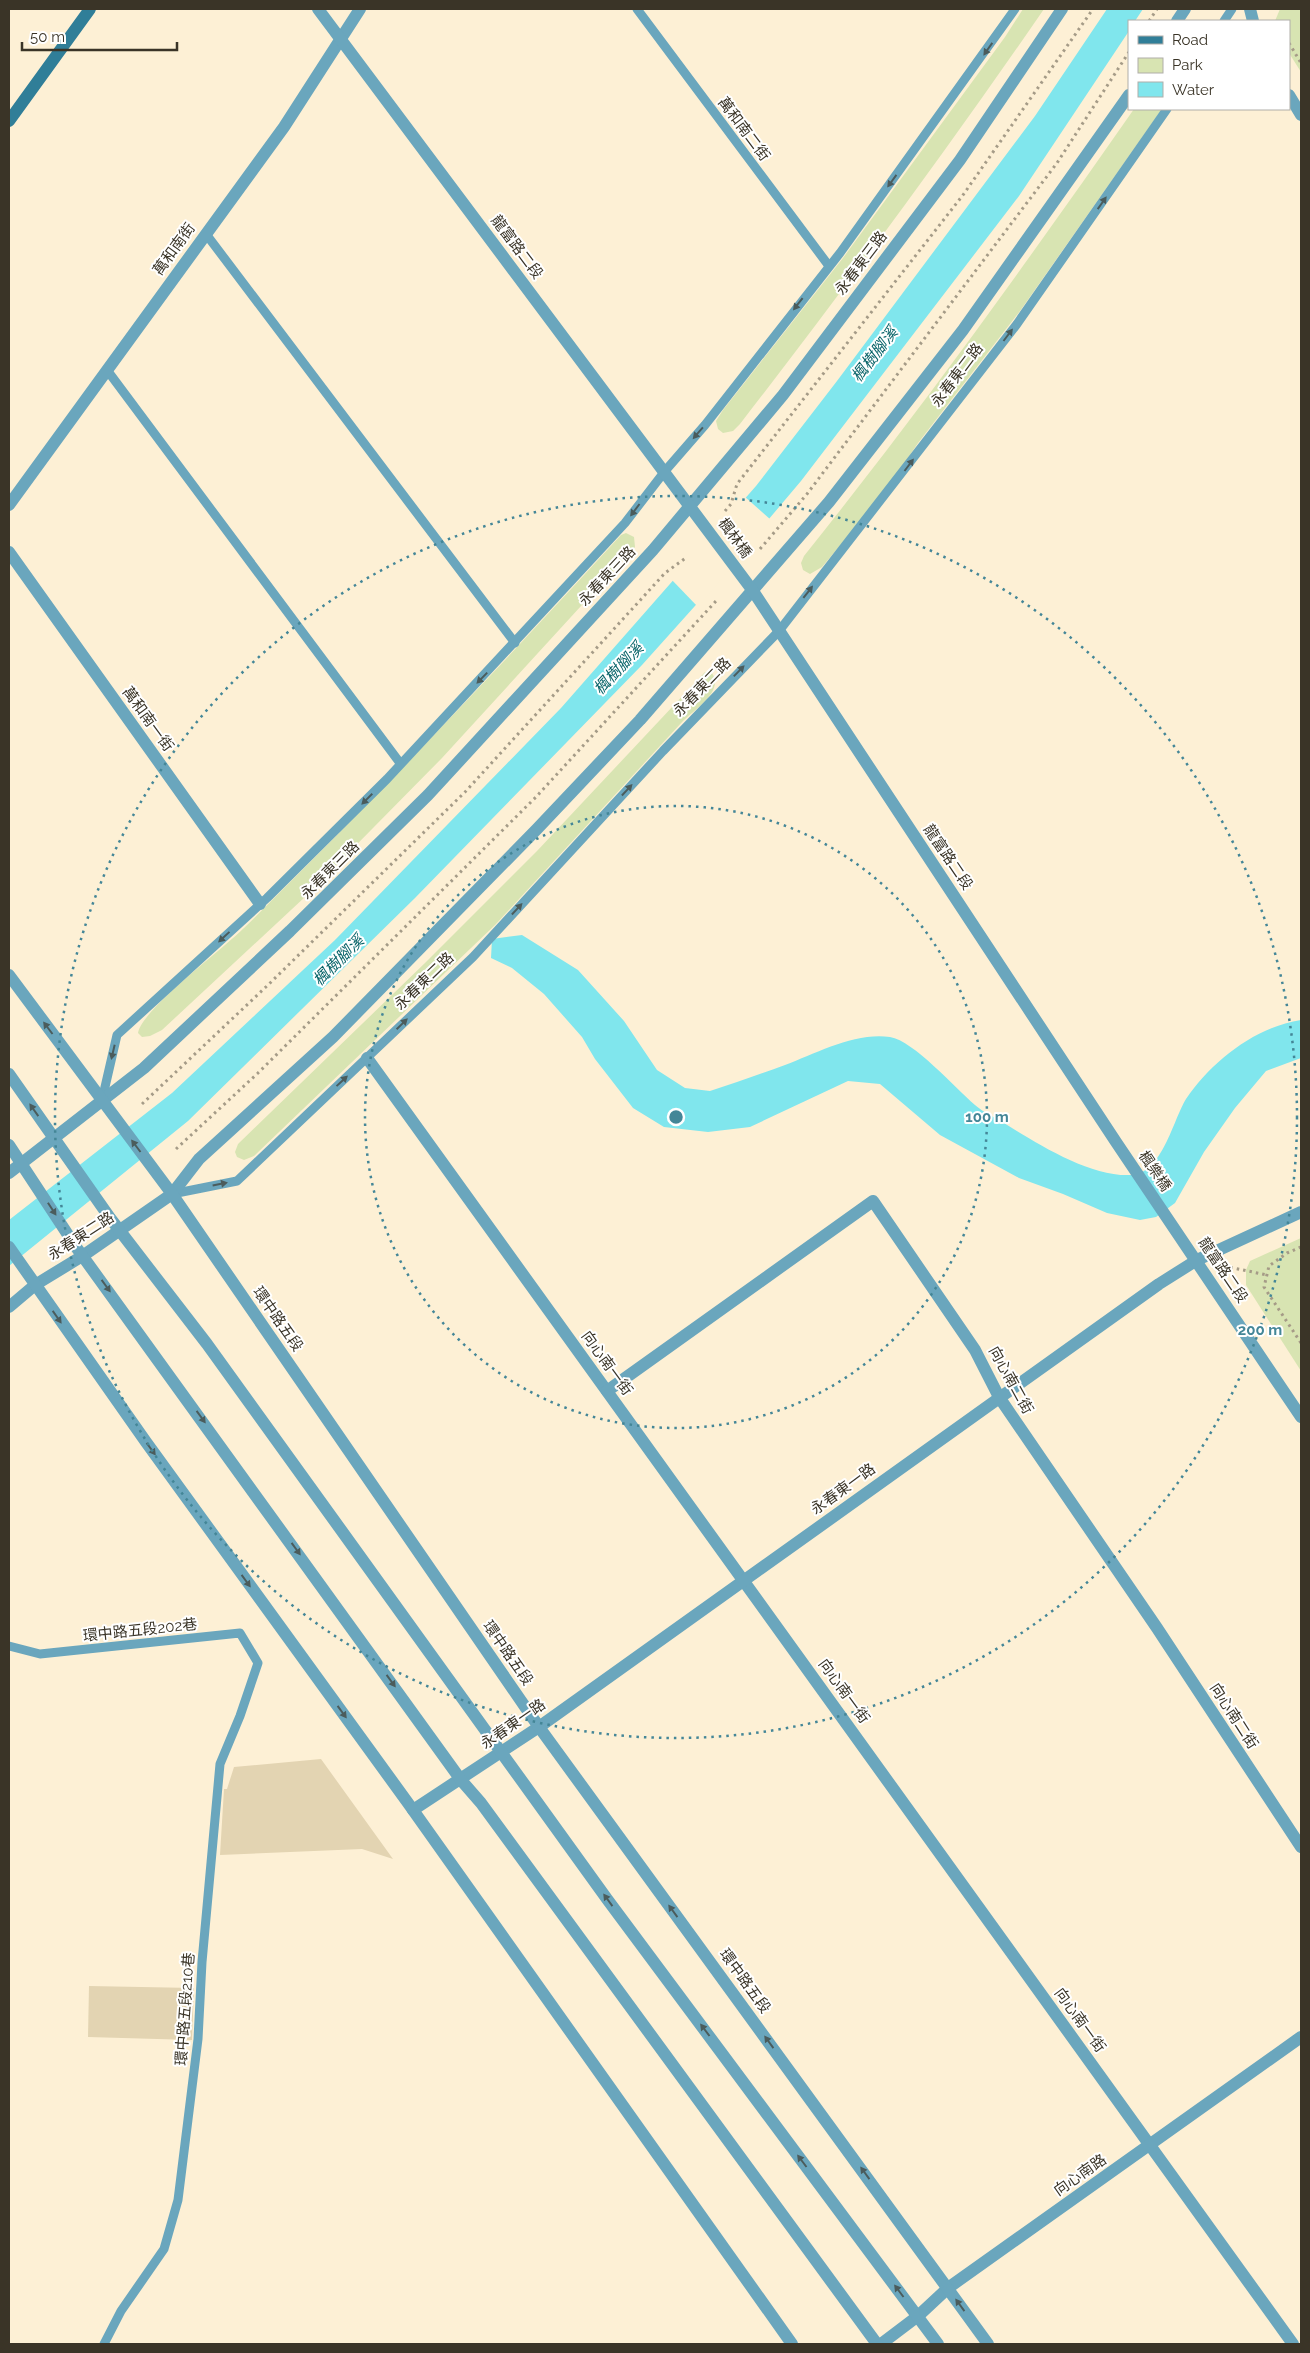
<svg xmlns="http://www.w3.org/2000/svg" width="1310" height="2353" font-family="Raleway,'Noto Sans TC',sans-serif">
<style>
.green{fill:#d8e4b2}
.water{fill:#80e6ed}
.pier{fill:#fdf0d5}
.building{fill:#e3d4b2}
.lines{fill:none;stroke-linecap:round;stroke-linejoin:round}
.path{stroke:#a59b87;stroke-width:3;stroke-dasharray:2.5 4;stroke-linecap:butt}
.service{stroke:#6aa6bd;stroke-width:9}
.minor{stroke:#6aa6bd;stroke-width:12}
.tertiary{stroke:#6aa6bd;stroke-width:12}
.secondary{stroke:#307e98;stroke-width:12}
.oneway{fill:#4b5c5c}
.ring{fill:none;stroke:#448697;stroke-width:2.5;stroke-dasharray:2.5 5}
.labels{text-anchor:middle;stroke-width:4;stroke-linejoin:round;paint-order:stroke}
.street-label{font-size:15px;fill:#3a3427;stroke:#fff}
.water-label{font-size:16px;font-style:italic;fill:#096469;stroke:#fff}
.centre{fill:#448697;stroke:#fff;stroke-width:2.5}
.ring-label{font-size:15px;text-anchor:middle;font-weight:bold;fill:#448697;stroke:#fff;stroke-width:4;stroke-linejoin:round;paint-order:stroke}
</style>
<rect width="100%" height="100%" fill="#fdf0d5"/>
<g class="green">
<path d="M1023,9H1044C947,150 845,288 740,424L733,431L723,433L718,429L716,421L723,410L843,258L1005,37Z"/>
<path d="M1280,9H1301V72L1289,53V21H1275Z"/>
<path d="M1134,109H1162L1020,311L918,443L884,493L822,567L810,574L803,570L801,563L804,556C920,411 1028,261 1134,109Z"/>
<path d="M626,533L634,537L635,547L442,758L306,896L162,1030L150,1036L142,1037L138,1033C142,1009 223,949 244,928C374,800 498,669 621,535Z"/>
<path d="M705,672H711C726,690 695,709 683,721L495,925L254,1156L244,1160L237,1157L235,1152L238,1144L425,963L537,851Z"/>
<path d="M1301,1238V1371L1246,1285V1270L1250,1261Z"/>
</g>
<g class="water">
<path d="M1107,9H1143L1135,21H1129V31L1019,196L801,481L703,597L642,665L415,898L188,1121L9,1266V1220L172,1093L335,940L561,708L756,486L837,381L1035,116Z"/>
<path d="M522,935L578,970L624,1021L657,1070L685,1088L710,1091C735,1083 760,1074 785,1065C817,1053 855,1032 890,1037C914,1041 955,1088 975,1105C983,1112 994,1117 1004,1123C1038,1144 1090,1177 1131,1175C1162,1174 1173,1120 1186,1099C1212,1061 1255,1027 1301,1020V1058L1266,1071L1235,1108L1204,1152L1175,1203L1156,1217L1140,1220L1107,1213L1063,1194L1019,1178L940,1135L880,1084L848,1081L750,1127L708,1132L664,1127L633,1108L595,1059L582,1037L544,994L512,968L491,958L492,939Z"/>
</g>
<path class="pier" d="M744,496L771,520L698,607L671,579Z"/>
<g class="building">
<path d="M321,1759L393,1859L362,1849L220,1855L224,1789H227L234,1767Z"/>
<path d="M89,1986L194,1988L192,2040L88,2037Z"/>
</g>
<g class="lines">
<g class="path">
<path d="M1149,21L1157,9"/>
<path d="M1289,43L1301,63"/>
<path d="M725,511L731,504L737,484L963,195L1093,9"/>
<path d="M760,549L807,494L1057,163L1129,52"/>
<path d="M142,1104L268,985L466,791L665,573L687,557"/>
<path d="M176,1149L258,1073L536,797L716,601"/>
<path d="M1301,1247L1287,1253L1269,1266L1264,1287L1301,1343"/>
<path d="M1224,1266L1267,1275"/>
</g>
<g class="service">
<path d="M637,9L829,266"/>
<path d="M1224,21L1232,9"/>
<path d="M206,234L515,643"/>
<path d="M107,370L400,763"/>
<path d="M102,1100L117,1035L267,898L387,779L625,523L665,471L705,425L840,253L1015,9"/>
<path d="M172,1194L237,1181L473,957L663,751L779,631L1017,324L1167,109"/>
<path d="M9,1646L40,1654L240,1633L258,1663L240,1716L220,1764L202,1962L198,2039L178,2200L164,2249L121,2311L104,2344"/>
</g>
<g class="minor">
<path d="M1177,21L1185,9"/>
<path d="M9,505L284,127L360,9"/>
<path d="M9,552L260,904"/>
<path d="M367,1058L1293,2344"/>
<path d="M9,1173L144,1068L290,931L428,795L653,550L783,395L960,160L1062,9"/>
<path d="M9,1307L35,1285L84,1255L172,1194L199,1159L333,1037L537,829L640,720L829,502L963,330L1129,95"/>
<path d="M607,1391L873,1201L975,1350L999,1397L1157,1628L1301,1847"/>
<path d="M413,1810L539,1727L1159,1284L1197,1260L1301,1212"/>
<path d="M881,2344L918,2316L948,2288L1301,2037"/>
</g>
<g class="tertiary">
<path d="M318,9L753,591L1116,1142L1301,1417"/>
<path d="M1250,9L1253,21"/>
<path d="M1289,95L1301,115"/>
<path d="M9,975L172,1194L539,1727L988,2344"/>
<path d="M9,1074L110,1218L207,1344L607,1899L938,2344"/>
<path d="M9,1145L76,1247L461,1780L481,1803L877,2344"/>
<path d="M9,1247L146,1442L408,1803L792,2344"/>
</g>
<path class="secondary" d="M9,121L90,9"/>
</g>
<defs><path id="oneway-solid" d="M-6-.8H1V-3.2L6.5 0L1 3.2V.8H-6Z" transform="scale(1.25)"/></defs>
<g class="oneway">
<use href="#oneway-solid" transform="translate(988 49) rotate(125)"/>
<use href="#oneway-solid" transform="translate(892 181) rotate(126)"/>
<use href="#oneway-solid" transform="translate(1102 203) rotate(-55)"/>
<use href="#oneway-solid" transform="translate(798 304) rotate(128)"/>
<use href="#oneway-solid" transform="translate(1008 335) rotate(-53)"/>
<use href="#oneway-solid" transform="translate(698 433) rotate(131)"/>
<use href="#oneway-solid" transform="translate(909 465) rotate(-53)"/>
<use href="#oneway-solid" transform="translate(635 510) rotate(127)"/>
<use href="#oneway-solid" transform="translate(808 592) rotate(-52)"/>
<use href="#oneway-solid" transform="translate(739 671) rotate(-46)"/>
<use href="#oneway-solid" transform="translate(482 678) rotate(134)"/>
<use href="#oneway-solid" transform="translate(627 790) rotate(-47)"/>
<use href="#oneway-solid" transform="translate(367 799) rotate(135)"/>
<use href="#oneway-solid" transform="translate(517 909) rotate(-47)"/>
<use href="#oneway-solid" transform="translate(224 937) rotate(137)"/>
<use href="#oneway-solid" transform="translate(402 1024) rotate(-44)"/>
<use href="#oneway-solid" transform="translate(48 1028) rotate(-127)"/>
<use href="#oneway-solid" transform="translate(113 1052) rotate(103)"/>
<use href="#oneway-solid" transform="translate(342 1081) rotate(-43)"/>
<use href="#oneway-solid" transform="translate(34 1110) rotate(-125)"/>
<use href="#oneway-solid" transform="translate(136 1146) rotate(-127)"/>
<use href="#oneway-solid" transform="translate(220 1184) rotate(-11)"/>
<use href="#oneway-solid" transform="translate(52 1209) rotate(57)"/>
<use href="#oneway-solid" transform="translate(106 1286) rotate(54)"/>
<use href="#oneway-solid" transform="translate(57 1317) rotate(55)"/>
<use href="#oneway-solid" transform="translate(201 1417) rotate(54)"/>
<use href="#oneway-solid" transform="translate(151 1449) rotate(54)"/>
<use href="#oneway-solid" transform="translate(296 1549) rotate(54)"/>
<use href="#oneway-solid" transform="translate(246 1581) rotate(54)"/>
<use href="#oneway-solid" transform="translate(391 1681) rotate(54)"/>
<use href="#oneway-solid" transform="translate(342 1712) rotate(54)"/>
<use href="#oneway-solid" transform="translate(608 1900) rotate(-126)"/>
<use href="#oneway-solid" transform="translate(673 1911) rotate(-126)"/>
<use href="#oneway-solid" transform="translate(705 2030) rotate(-127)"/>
<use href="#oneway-solid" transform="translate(769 2042) rotate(-126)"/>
<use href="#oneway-solid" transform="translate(802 2161) rotate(-127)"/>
<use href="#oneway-solid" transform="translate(865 2173) rotate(-126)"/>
<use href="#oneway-solid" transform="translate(899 2291) rotate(-127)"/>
<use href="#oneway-solid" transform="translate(960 2305) rotate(-126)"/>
</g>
<g class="ring">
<circle cx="676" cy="1117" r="311"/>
<circle cx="676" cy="1117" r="621"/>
</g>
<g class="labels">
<g class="street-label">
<text transform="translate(744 129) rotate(53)" y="5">萬和南二街</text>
<text transform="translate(517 247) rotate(53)" y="5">龍富路二段</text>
<text transform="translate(174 249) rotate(-54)" y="5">萬和南街</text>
<text transform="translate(861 263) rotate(-53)" y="5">永春東三路</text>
<text transform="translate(957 375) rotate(-53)" y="5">永春東二路</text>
<text transform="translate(735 538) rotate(54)" y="5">楓林橋</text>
<text transform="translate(607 576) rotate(-47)" y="5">永春東三路</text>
<text transform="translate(702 687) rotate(-46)" y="5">永春東二路</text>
<text transform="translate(148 719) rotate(54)" y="5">萬和南一街</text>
<text transform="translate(948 857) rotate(56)" y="5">龍富路二段</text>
<text transform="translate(330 870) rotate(-45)" y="5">永春東三路</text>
<text transform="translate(424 981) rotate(-44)" y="5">永春東二路</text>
<text transform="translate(1155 1171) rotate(56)" y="5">楓樂橋</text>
<text transform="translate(81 1236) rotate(-33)" y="5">永春東二路</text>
<text transform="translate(1223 1270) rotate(56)" y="5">龍富路二段</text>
<text transform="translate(278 1319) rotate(55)" y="5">環中路五段</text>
<text transform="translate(607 1363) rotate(54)" y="5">向心南一街</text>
<text transform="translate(1011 1380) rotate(61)" y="5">向心南二街</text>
<text transform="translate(843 1489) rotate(-36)" y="5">永春東一路</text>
<text transform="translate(140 1630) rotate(-6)" y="5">環中路五段202巷</text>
<text transform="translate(508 1653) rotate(55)" y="5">環中路五段</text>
<text transform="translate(844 1691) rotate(54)" y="5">向心南一街</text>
<text transform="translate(1234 1716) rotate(57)" y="5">向心南二街</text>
<text transform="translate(513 1724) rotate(-35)" y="5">永春東一路</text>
<text transform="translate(745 1981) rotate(54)" y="5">環中路五段</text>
<text transform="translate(185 2009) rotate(-86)" y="5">環中路五段210巷</text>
<text transform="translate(1080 2020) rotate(54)" y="5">向心南一街</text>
<text transform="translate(1080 2175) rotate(-35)" y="5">向心南路</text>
</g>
<g class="water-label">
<text transform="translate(874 354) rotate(-52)" y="6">楓樹腳溪</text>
<text transform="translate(618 668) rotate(-47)" y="6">楓樹腳溪</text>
<text transform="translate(338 960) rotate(-45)" y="6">楓樹腳溪</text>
</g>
</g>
<circle cx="676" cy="1117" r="8" class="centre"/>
<g class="ring-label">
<text x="987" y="1122">100 m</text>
<text x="1260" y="1335">200 m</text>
</g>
<rect width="1310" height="2353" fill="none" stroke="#3a3427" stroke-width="20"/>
<rect x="1128" y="20" width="162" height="90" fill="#ffffff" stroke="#b0aea9"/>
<rect x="1138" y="36" width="25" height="8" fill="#307e98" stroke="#b0aea9"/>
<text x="1172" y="45" font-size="15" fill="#3a3427">Road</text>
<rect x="1138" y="58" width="25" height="15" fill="#d8e4b2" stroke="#b0aea9"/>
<text x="1172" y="70" font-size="15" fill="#3a3427">Park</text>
<rect x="1138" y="82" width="25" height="15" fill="#80e6ed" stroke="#b0aea9"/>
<text x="1172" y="95" font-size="15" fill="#3a3427">Water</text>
<path d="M22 42v8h155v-8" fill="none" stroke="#3a3427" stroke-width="2.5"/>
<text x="30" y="42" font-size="15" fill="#3a3427" stroke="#ffffff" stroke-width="4" paint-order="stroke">50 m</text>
</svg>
